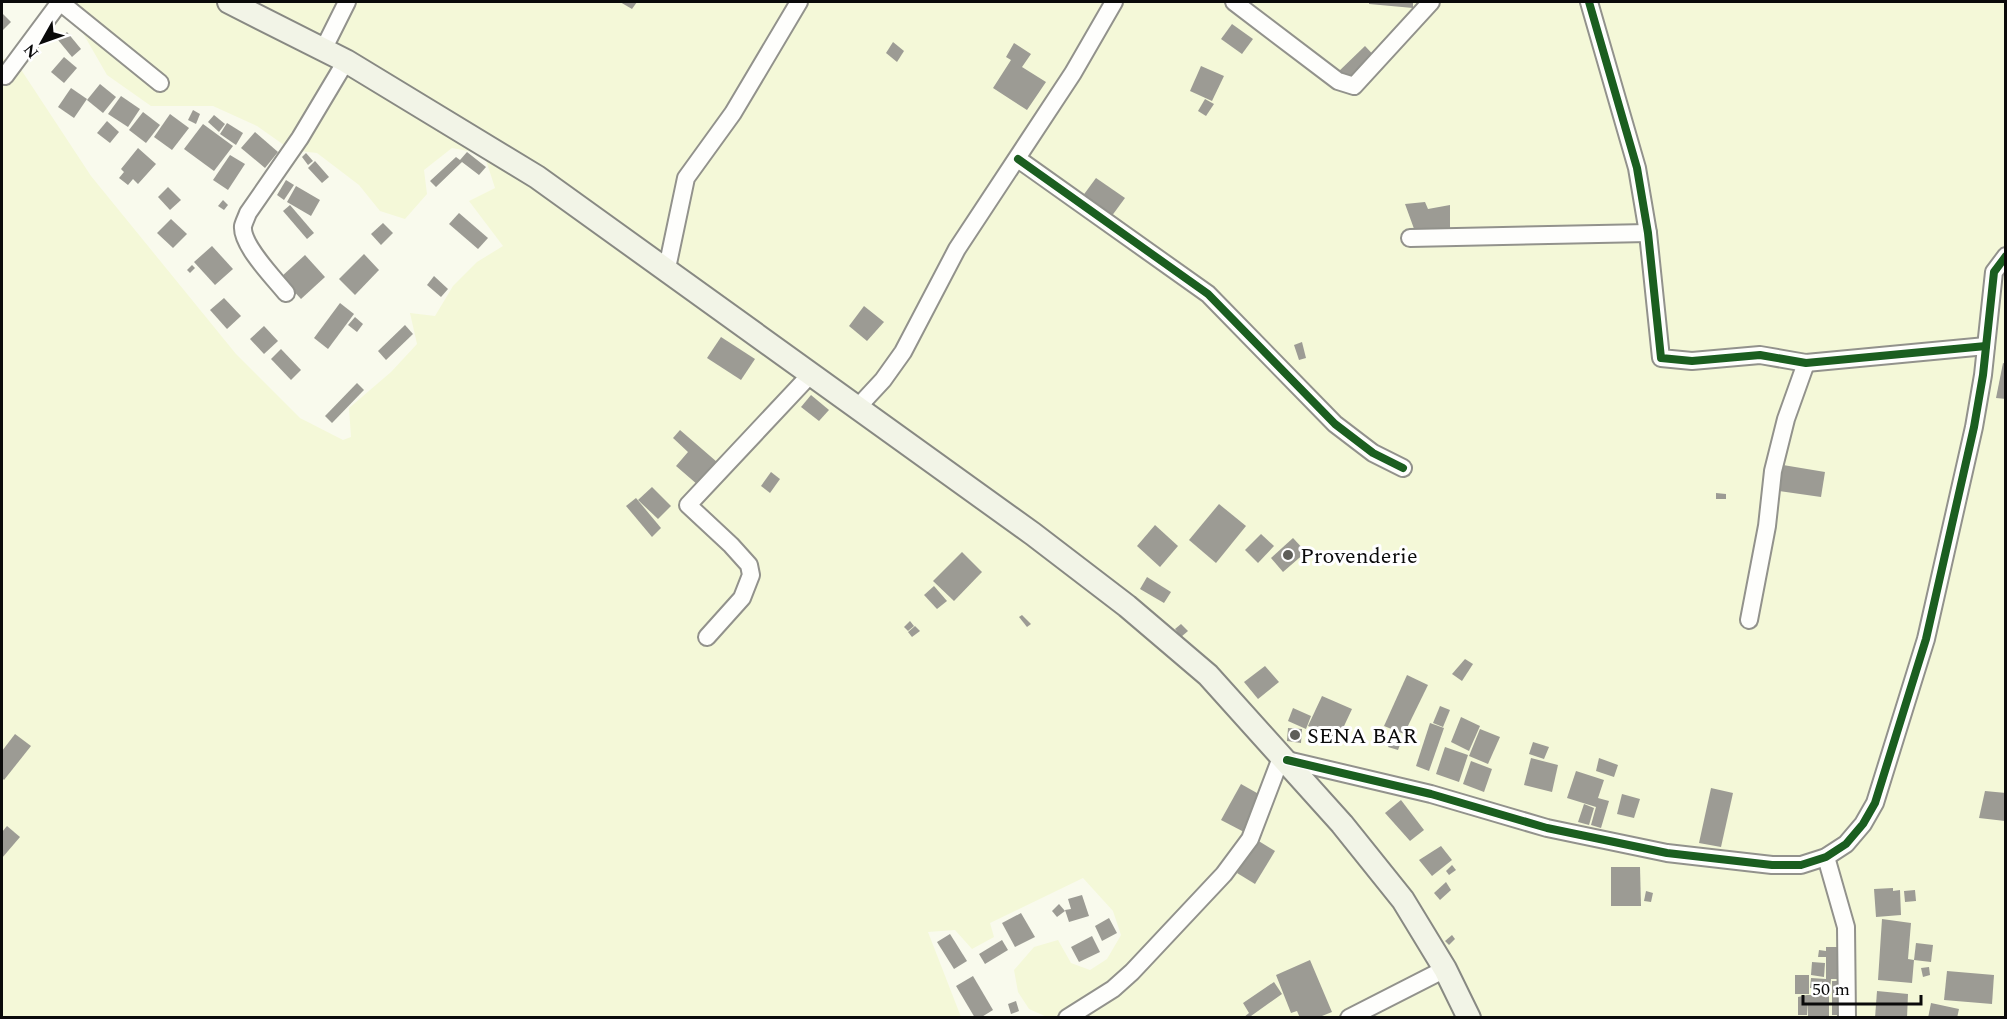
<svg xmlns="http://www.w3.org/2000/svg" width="2007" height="1019" font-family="Spectral,serif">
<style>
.farmland{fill:#f4f8d8}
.building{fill:#9c9b94}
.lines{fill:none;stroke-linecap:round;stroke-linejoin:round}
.street-casing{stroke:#92928c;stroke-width:20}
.secondary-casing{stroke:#888983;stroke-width:26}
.street{stroke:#fefefc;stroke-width:16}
.secondary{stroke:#f2f4e7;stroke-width:22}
.cycleway-casing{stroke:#fff;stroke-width:11}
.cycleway{stroke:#1b5e20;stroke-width:8}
.poi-dot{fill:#5e5e59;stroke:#fff;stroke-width:2}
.labels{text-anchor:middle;stroke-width:6;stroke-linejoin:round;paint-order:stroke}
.poi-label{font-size:22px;fill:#0a0a0a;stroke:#fff;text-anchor:start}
</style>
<rect width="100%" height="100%" fill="#f9faed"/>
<path class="farmland" d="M72,2H2005V1017H1047L1029,1009L1018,992L1014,970L1034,947L1058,940L1071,963L1090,970L1107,959L1121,935L1113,911L1083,878L990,923L994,937L972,949L955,930L928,932L961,1017L2,1018V58L18,65L91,176L236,354L300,418L343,440L351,437L349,408L391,372L417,344L410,313L435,316L453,286L477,262L503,246L469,201L495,188L484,154L452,148L424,170L427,194L405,219L380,211L359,185L317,153L291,150L257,126L213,106H151L107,75L80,28Z"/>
<g class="building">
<path d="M620,2H637L632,9Z"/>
<path d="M1369,2H1413V8L1369,4Z"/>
<path d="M2,13L11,22L2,31Z"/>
<path d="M1232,24L1253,39L1242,54L1221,39Z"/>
<path d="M67,32L81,49L72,57L58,40Z"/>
<path d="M893,42L904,51L897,62L886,53Z"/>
<path d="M1014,43L1031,54L1022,67L1046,82L1027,110L993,88L1011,60L1006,57Z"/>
<path d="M1365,46L1379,61L1350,89L1336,74Z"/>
<path d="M64,57L77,68L64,83L51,72Z"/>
<path d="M1201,66L1224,76L1212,101L1190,91Z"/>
<path d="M100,84L116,97L103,113L87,100Z"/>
<path d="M71,88L87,99L74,118L58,107Z"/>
<path d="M121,96L140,109L128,127L108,114Z"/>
<path d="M1205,99L1214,104L1206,116L1198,111Z"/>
<path d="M193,110L200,114L196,124L188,120Z"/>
<path d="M143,112L160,125L146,143L129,130Z"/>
<path d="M170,114L189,128L172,150L154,137Z"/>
<path d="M214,115L225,124L219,132L208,122Z"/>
<path d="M107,121L119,132L110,143L97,133Z"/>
<path d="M227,123L243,133L236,145L220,134Z"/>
<path d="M203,124L233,146L214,171L184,149Z"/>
<path d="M255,132L278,152L265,168L241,148Z"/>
<path d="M138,148L156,164L138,184L133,179L128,185L119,178L124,172L121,169Z"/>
<path d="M467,152L486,167L479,175L462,162L436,187L430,181L456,157L460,160Z"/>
<path d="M306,153L313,161L308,165L302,157Z"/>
<path d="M230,155L245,164L228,190L213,180Z"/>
<path d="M315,161L329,177L322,183L308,168Z"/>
<path d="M1096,178L1125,198L1111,217L1082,197Z"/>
<path d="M286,180L294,185L284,200L277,195Z"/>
<path d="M296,186L320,200L311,216L287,202Z"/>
<path d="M168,187L181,200L170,210L158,197Z"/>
<path d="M223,200L228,205L224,210L218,206Z"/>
<path d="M1425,202L1428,209L1450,205V233L1417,237L1405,204Z"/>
<path d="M290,205L314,233L307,239L283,211Z"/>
<path d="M459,213L488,238L478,249L449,224Z"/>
<path d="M171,219L187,234L173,248L157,233Z"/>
<path d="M383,223L393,233L381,245L371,234Z"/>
<path d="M212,246L233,269L215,285L194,262Z"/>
<path d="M364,254L379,270L355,295L339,279Z"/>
<path d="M305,255L325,277L301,299L281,277Z"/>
<path d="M192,265L195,268L190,273L187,270Z"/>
<path d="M434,276L448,289L441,297L427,285Z"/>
<path d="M224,298L241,316L227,329L210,310Z"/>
<path d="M340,303L354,314L328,349L314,338Z"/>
<path d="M864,306L884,322L867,341L849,326Z"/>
<path d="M355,317L363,324L357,332L348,325Z"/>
<path d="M405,325L413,334L386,360L378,351Z"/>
<path d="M264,326L278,341L264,354L250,339Z"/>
<path d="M721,337L755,359L741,380L707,358Z"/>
<path d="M1302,342L1306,358L1299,360L1294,345Z"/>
<path d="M281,349L301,370L291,380L271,359Z"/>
<path d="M2003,363L2006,364V399L1996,398Z"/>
<path d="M357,383L364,390L332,423L325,416Z"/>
<path d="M811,395L829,410L819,421L801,407Z"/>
<path d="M680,430L717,462L698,485L676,466L688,452L673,438Z"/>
<path d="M1783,465L1825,472L1821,497L1779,491Z"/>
<path d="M771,472L780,479L770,493L761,486Z"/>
<path d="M652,487L671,506L658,519L638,500Z"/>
<path d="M1716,493L1726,494V499H1716Z"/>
<path d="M636,498L661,528L652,537L626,506Z"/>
<path d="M1219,504L1246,526L1216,563L1189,540Z"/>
<path d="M1155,525L1178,546L1160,567L1137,546Z"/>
<path d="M1261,534L1274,546L1258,563L1245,550Z"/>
<path d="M1293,538L1306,552L1283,572L1271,558Z"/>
<path d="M962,552L982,572L954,601L933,581Z"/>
<path d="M1147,577L1171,592L1164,603L1140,589Z"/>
<path d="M934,586L947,601L937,609L924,595Z"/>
<path d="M1022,615L1031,624L1027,627L1019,617Z"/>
<path d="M910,621L914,626L908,631L904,627Z"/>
<path d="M1181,624L1188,631L1181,637L1175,629Z"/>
<path d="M915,626L920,631L912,637L908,632Z"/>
<path d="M1465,659L1473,664L1462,681L1452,674Z"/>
<path d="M1265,666L1279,682L1258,699L1244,682Z"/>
<path d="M1407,675L1428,685L1404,734L1384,726Z"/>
<path d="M1322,696L1352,709L1338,739L1308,726Z"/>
<path d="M1440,706L1450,710L1443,727L1433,723Z"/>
<path d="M1293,708L1311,716L1306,729L1288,721Z"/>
<path d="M1461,717L1480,726L1469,751L1451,742Z"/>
<path d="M1430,723L1444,728L1429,771L1416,766Z"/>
<path d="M1288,728L1302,729L1301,743L1287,741Z"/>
<path d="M1480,729L1500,737L1488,764L1469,756Z"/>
<path d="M15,734L31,746L4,780L2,778V751Z"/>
<path d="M1393,736L1402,740L1398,750L1388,747Z"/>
<path d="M1533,742L1549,747L1544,759L1529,754Z"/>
<path d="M1445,747L1468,755L1459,782L1436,774Z"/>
<path d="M1531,758L1558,765L1552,792L1524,785Z"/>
<path d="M1599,758L1618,765L1614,777L1596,771Z"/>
<path d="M1471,761L1492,769L1484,792L1463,784Z"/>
<path d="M1576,771L1604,780L1598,798L1609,801L1601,828L1591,825L1596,807L1567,798Z"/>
<path d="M1241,784L1264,797L1244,832L1221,820Z"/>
<path d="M1711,788L1733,793L1721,847L1699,843Z"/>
<path d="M1985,791L2006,793L2005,821L1979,818Z"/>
<path d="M1622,794L1640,799L1634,818L1617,814Z"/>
<path d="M1401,800L1424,830L1410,841L1385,813Z"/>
<path d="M1584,804L1594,808L1589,825L1578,822Z"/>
<path d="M7,826L20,837L2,858V832Z"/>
<path d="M1257,840L1275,851L1255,884L1237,873Z"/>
<path d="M1441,846L1452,860L1432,876L1419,860Z"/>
<path d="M1452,865L1456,870L1449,875L1446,871Z"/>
<path d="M1611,867H1640L1641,906H1611Z"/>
<path d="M1446,882L1451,890L1440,900L1434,893Z"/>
<path d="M1893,888V891L1900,890L1901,915L1876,917L1874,889Z"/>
<path d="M1915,890L1916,901L1905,902L1904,891Z"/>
<path d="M1646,891L1653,893L1651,902L1644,901Z"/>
<path d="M1082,895L1089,916L1069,922L1065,910L1071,909L1068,899Z"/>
<path d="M1059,904L1065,911L1057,917L1052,911Z"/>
<path d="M1021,913L1035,937L1015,947L1002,923Z"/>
<path d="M1109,918L1117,933L1102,941L1095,926Z"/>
<path d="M1882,919L1911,923L1908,959L1914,960L1912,983L1878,980Z"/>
<path d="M950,934L967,961L954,969L937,942Z"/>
<path d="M1452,935L1455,939L1449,945L1445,941Z"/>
<path d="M1092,936L1100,952L1079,962L1071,947Z"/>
<path d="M1002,940L1008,950L985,964L979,954Z"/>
<path d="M1916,943L1933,945L1931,962L1914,960Z"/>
<path d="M1826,947H1839V979H1831L1830,989L1810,988L1811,978L1826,979V957H1818L1819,950L1826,951Z"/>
<path d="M1310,960L1332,1012L1317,1018H1300L1297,1011L1291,1013L1276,975Z"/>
<path d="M1812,962L1825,963L1824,977L1811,975Z"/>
<path d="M1929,967L1930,975L1923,977L1921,968Z"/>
<path d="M1947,971L1994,975L1992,1004L1944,1000Z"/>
<rect x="1795" y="975" width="14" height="19"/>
<path d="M973,976L993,1010L980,1018H975L956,986Z"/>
<path d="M1832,981H1842L1843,1015H1832Z"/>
<path d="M1274,982L1282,994L1251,1016L1252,1018H1243L1249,1013L1243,1003Z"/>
<path d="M1877,991L1908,994L1907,1018H1875Z"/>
<path d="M1807,995H1829V1016H1808L1807,1001V1015H1798V997Z"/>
<path d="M1016,1001L1019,1011L1011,1014L1008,1004Z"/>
<path d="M1931,1003L1959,1009L1957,1018H1928Z"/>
</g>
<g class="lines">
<defs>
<g id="street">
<path d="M60,2L160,83"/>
<path d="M1234,2L1338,81L1354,86L1431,2"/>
<path d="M1589,2L1637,168L1648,233L1661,358L1692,361L1760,355L1806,363L1986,346"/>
<path d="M323,50L347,2"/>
<path d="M5,76L60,2"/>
<path d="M1018,159L1208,294L1335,424L1373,453L1403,468"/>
<path d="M1410,238L1648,233"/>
<path d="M666,273L686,178L733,113L799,2"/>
<path d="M286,293C274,278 241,245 243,226C244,222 247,216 248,213L300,138L346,61"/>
<path d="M857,408L883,380L903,352L957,249L1073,73L1114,2"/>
<path d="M1749,620L1767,526L1773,471L1786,419L1806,363"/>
<path d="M707,637L742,598L751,575L749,565L731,545L688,505L810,375"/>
<path d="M1287,760L1431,794L1547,828L1667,853L1772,865H1801L1826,857L1846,844L1863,824L1875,803L1926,639L1974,427L1983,375L1994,272L2006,256"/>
<path d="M1826,857L1846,927L1847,1018"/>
<path d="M1067,1018L1113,989L1132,972L1224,874L1250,839L1282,755"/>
<path d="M1349,1018L1445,969"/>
</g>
<path id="secondary" d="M229,2L346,61L537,177L1033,534L1127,606L1208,675L1342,824L1403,900L1445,969L1469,1018"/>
</defs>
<use href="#street" class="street-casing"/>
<use href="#secondary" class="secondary-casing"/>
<use href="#street" class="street"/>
<use href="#secondary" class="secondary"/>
<defs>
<g id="cycleway">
<path d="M1589,2L1637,168L1648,233L1661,358L1692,361L1760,355L1806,363L1986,346"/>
<path d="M1018,159L1208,294L1335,424L1373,453L1403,468"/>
<path d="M1287,760L1431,794L1547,828L1667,853L1772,865H1801L1826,857L1846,844L1863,824L1875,803L1926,639L1974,427L1983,375L1994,272L2006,256"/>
</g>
</defs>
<use href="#cycleway" class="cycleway-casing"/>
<use href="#cycleway" class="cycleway"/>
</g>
<g class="poi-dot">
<circle cx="1288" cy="555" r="6"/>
<circle cx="1295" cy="735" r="6"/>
</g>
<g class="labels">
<g class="poi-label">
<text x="1300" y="563">Provenderie</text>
<text x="1307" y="743">SENA BAR</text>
</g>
</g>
<rect width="2007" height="1019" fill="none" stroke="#0a0a0a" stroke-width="6"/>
<g transform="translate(42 42) rotate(230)" stroke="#ffffff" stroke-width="4.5" paint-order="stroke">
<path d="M0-4.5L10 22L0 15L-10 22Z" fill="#0a0a0a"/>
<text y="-9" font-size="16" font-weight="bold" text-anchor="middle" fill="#0a0a0a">N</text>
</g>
<path d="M1803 995v9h118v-9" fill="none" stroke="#0a0a0a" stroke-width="3"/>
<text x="1812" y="995" font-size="18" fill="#0a0a0a" stroke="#ffffff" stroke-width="4.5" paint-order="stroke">50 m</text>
</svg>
